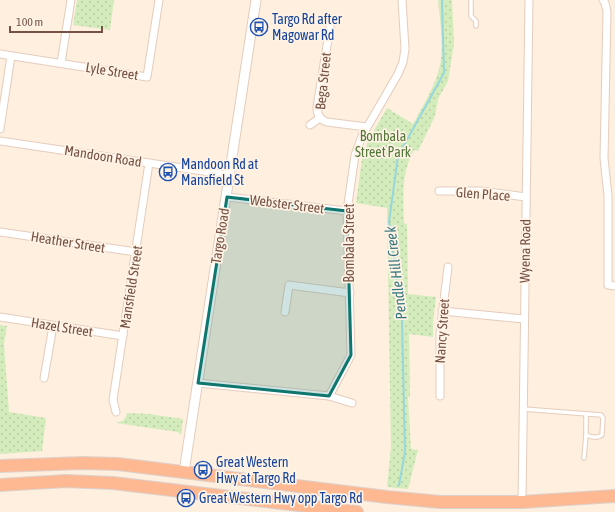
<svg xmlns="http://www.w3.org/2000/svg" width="615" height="512" font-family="'Asap Condensed',sans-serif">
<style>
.grass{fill:url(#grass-dots)}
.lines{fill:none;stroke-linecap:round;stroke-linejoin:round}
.stream{stroke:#97d7dc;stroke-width:2}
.service-casing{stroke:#e5ccbd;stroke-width:5.5}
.minor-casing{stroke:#e5ccbd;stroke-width:9}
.tertiary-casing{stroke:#e5ccbd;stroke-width:11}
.trunk-casing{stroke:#dbd2ce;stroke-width:14}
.service{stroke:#fff;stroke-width:3.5}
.minor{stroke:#fff;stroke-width:7}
.tertiary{stroke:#fff;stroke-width:9}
.trunk{stroke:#feb892;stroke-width:12}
.marked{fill:#0f766e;fill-opacity:0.2;stroke:#0f766e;stroke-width:3;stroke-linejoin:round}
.labels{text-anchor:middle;stroke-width:3.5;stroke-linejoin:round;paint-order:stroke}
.transit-label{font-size:14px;fill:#164399;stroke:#fff3e6;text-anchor:start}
.street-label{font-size:14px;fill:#765244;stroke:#fff3e6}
.park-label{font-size:14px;fill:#517739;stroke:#fff3e6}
.water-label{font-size:15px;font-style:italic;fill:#37787e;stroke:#fff3e6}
</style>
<defs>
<pattern id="grass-dots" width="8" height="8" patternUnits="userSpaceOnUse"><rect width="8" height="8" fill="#d4ecbc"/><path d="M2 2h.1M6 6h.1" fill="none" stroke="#b9cca3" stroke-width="1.8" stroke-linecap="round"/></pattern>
</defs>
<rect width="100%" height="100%" fill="#feefde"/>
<g class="grass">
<path d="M77,0H114L110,30L73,25Z"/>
<path d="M438,0H452L454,44L448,81L438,99L435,116L418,151L414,150C401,173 403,198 404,223L407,224L408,294L436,297L433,322V337L409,334L410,397H408L411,449L418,450L408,489L387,487L391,447L387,208L356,203L362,159L368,141L387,108L413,124C422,107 436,85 440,65C444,44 440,21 438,0Z"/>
<path d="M0,325L7,326L4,344L9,412L46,418L42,451L0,454Z"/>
<path d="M127,413L149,414L183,419L181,435L178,432L116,423C122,422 126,419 127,413Z"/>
</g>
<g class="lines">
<path class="stream" d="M399,485L405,452L402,319L389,222L398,156L444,73L442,0"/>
<defs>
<g id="service">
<path d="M471,0V16L476,21V26"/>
<path d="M523,409L601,415L603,418L602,435C597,439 591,437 586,435V414"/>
<path d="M584,458L586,435"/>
</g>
<g id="minor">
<path d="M603,0L605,3L607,12L604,158L608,196V285L615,286"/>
<path d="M331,21L317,107C317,115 320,120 327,122L367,127"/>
<path d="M0,54L147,77L159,0"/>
<path d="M61,63L71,0"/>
<path d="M310,125L320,118"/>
<path d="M0,129L11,56"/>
<path d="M0,141L230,175"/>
<path d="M439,191H481L526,197"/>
<path d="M227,197L347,211"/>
<path d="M0,232L136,252"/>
<path d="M442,311L524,319"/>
<path d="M285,312L289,285L350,293"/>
<path d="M0,317L123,336"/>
<path d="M44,378L53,326"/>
<path d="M198,383L329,396L352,403"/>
<path d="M329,396L351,355L347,211L355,155L362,136L398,74L403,62L405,49L402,0"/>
<path d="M440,396V333L448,267"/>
<path d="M116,412L113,400L149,163"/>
<path d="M522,502L529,0"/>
</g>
<path id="tertiary" d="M184,472L256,0"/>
<g id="trunk">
<path d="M0,466L83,463L118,464L387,497L440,502H522L615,496"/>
<path d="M0,485L66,481L113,483L357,512"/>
</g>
</defs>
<use href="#service" class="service-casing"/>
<use href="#minor" class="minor-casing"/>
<use href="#tertiary" class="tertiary-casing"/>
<use href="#trunk" class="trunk-casing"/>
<use href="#service" class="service"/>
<use href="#minor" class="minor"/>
<use href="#tertiary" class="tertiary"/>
<use href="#trunk" class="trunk"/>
</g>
<path class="marked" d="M227,197L347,211L351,355L329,396L198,383Z"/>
<defs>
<symbol id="bus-ring" viewBox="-11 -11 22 22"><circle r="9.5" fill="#fff3e6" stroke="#1a4fb4" stroke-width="1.5"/><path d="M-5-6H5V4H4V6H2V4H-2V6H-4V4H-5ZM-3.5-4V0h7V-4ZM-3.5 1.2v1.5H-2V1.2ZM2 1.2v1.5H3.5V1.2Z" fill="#1a4fb4"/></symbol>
</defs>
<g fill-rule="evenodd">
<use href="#bus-ring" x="249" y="17" width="20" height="20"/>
<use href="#bus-ring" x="158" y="162" width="20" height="20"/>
<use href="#bus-ring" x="193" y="460" width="20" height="20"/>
<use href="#bus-ring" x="176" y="488" width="20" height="20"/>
</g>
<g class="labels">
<g class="transit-label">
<text x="272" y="24">Targo Rd after<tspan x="272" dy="16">Magowar Rd</tspan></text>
<text x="181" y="169">Mandoon Rd at<tspan x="181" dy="16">Mansfield St</tspan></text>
<text x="216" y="467">Great Western<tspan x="216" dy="16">Hwy at Targo Rd</tspan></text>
<text x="199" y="503">Great Western Hwy opp Targo Rd</text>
</g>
<g class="street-label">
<text transform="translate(112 71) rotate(9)" y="5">Lyle Street</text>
<text transform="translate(323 81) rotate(-84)" y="5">Bega Street</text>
<text transform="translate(103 156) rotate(9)" y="5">Mandoon Road</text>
<text transform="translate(483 194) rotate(4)" y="5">Glen Place</text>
<text transform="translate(287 204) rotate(7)" y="5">Webster Street</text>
<text transform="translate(220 236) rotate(-81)" y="5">Targo Road</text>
<text transform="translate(68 242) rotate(9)" y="5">Heather Street</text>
<text transform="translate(349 243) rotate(-90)" y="5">Bombala Street</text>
<text transform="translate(525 251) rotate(-89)" y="5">Wyena Road</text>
<text transform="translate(131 287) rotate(-81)" y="5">Mansfield Street</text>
<text transform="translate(62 327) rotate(9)" y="5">Hazel Street</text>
<text transform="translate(442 331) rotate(-86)" y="5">Nancy Street</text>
</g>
<g class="park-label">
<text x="383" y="141">Bombala<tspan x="383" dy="16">Street Park</tspan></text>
</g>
<g class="water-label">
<text transform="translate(396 273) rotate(-97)" y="5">Pendle Hill Creek</text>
</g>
</g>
<path d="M10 26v6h92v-6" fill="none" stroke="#765244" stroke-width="2"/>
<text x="16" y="26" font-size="12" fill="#765244" stroke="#fff3e6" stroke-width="3" paint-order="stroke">100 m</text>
</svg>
